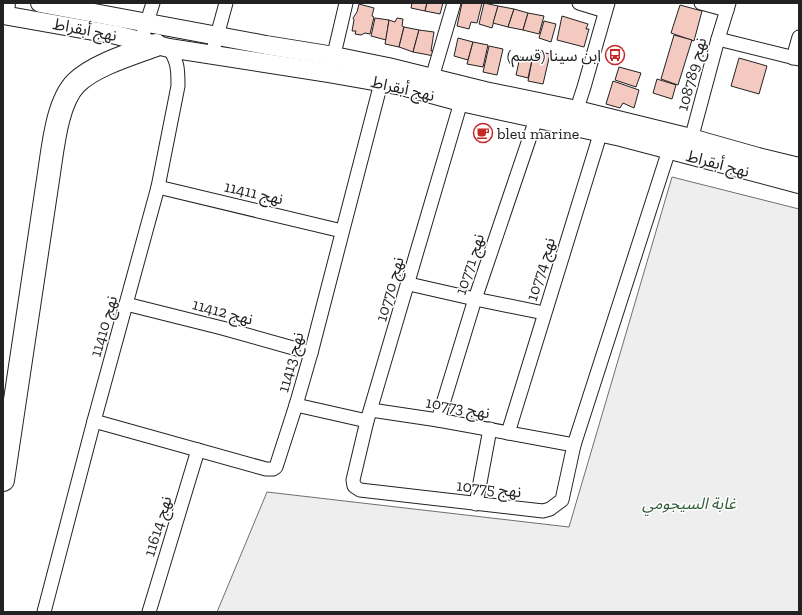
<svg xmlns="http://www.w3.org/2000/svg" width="802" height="615" font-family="'Zilla Slab','Noto Sans Arabic',serif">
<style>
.green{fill:#eee;stroke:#6f6f6f}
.building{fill:#f3c9c0;stroke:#222}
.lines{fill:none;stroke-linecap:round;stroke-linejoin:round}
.street-casing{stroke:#222;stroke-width:15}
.secondary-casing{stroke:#222;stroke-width:20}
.highway-casing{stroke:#222;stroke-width:24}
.street{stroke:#fff;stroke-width:13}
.secondary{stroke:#fff;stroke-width:18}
.highway{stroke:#fff;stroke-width:22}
.labels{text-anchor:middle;stroke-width:3;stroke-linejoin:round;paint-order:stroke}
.street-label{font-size:16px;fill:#222;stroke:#fff}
.poi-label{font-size:16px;fill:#222;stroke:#fff;text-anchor:end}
.park-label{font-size:16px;font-style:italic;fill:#2f5e38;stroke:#fff}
</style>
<rect width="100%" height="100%" fill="#fff"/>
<path class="green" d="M672,177L799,209V612H217L267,492L569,527Z"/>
<g class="building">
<path d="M412,3H427L425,11L411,8Z"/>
<path d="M427,3H443L440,14L425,11Z"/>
<path d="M462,3H482L477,23L471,22L469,29L457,26Z"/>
<path d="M484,3L498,6L492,28L479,24Z"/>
<path d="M359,4L374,8L372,16L374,17L370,34L365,33L361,35L355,34L356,31H352L354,20L353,18L357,12Z"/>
<path d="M680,5L702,11L694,41L671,33Z"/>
<path d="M498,6L514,9L508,27L493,23Z"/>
<path d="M514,9L528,13L523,30L508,27Z"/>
<path d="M528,13L544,16L539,34L523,30Z"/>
<path d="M562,16L588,24L586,29H589L584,47L557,40Z"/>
<path d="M375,18L389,20L386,40L371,36Z"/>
<path d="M397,18L403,19L402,26L404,27L399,47L385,44L389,20L395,22Z"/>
<path d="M544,21L556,24L551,42L539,38Z"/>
<path d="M404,27L419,30L413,52L399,47Z"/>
<path d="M419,30L434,32L431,51H435L434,56L413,52Z"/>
<path d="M674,35L692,40L678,85L661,79Z"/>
<path d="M458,38L473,42L468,60L454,56Z"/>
<path d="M473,42L488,45L483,67L467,64Z"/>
<path d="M489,46L503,49L497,75L483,72Z"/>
<path d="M540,52L550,54L543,84L528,81L533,55L538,56Z"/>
<path d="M520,57L532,60L528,78L516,75Z"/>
<path d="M739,58L767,66L759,94L731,86Z"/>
<path d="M619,67L641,73L636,87L615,80Z"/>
<path d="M657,79L676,85L672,99L653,93Z"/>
<path d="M613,81L639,90L634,108L623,103L620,108L606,104Z"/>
</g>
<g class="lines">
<defs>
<g id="street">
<path d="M579,3L605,11"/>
<path d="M701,3L727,10"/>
<path d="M718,39L799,59"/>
<path d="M141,41L153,3"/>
<path d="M212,54L226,3"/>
<path d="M793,58L799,37"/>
<path d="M332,63L346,3"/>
<path d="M432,78L454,3"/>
<path d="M461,102L367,421L353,480L354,486L360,490L543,511L550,509L562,500L574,445"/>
<path d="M574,118L584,87L608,3"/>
<path d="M689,147L718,39L729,3"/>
<path d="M158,187L342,231"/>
<path d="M409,284L475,299L544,313"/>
<path d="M126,304L222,328L311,353"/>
<path d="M296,405L367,421"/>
<path d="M371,410L438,420L574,445L669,150"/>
<path d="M438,420L475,299L536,119"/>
<path d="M94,421L266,469H273L276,467L296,405L311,353L381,83"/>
<path d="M508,433L603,125"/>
<path d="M476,504L490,429"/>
<path d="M44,612L94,421L158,187L178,86C178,70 178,62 169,48"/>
<path d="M149,612L198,450"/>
</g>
<g id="secondary">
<path d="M40,3L266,45L334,56L388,67L485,91L577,110L691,138L758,157L799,167"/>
<path d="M3,15L116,35L169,48L329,73L402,86L461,102L621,137L799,184"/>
</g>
<g id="highway">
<path d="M3,12L4,3"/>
<path d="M3,480L49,173C53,147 57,102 76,83C94,65 132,54 156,45"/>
</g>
</defs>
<use href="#street" class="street-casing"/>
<use href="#secondary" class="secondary-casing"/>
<use href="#highway" class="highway-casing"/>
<use href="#street" class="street"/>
<use href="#secondary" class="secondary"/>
<use href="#highway" class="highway"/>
</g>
<defs>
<symbol id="bus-ring" viewBox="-11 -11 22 22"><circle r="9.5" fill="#fff" stroke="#c62828" stroke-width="1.5"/><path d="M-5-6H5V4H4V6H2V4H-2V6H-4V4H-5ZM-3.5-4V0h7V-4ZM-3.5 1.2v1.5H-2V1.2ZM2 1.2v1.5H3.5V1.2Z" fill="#c62828"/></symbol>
<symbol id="cafe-ring" viewBox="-11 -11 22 22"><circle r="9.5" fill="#fff" stroke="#c62828" stroke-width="1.5"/><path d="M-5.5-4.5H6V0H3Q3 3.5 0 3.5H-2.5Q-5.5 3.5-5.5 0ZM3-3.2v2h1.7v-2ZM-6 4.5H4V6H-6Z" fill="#c62828"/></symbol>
</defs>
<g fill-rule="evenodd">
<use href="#bus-ring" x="604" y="44" width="22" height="22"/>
<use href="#cafe-ring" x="472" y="122" width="22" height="22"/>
</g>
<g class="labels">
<g class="street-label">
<text transform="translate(85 29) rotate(11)" y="6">نهج أبقراط</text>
<text transform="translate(691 74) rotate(-75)" y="6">نهج 108789</text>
<text transform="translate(403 88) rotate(13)" y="6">نهج أبقراط</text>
<text transform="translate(718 163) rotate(15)" y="6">نهج أبقراط</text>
<text transform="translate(254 192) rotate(13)" y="6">نهج 11411</text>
<text transform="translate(469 264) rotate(-72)" y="6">نهج 10771</text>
<text transform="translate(540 269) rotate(-73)" y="6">نهج 10774</text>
<text transform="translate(389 289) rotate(-74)" y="6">نهج 10770</text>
<text transform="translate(223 311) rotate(15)" y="6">نهج 11412</text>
<text transform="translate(103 326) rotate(-74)" y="6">نهج 11410</text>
<text transform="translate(290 362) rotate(-75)" y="6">نهج 11413</text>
<text transform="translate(458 407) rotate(10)" y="6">نهج 10773</text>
<text transform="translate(489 488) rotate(6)" y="6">نهج 10775</text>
<text transform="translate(157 526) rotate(-73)" y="6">نهج 11614</text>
</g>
<g class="poi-label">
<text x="601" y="61">(ابن سينا (قسم</text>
<text x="497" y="139" text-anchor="start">bleu marine</text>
</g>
<g class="park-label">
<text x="689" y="509">غابة السيجومي</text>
</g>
</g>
<rect width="802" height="615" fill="none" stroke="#222222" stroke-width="8"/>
</svg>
